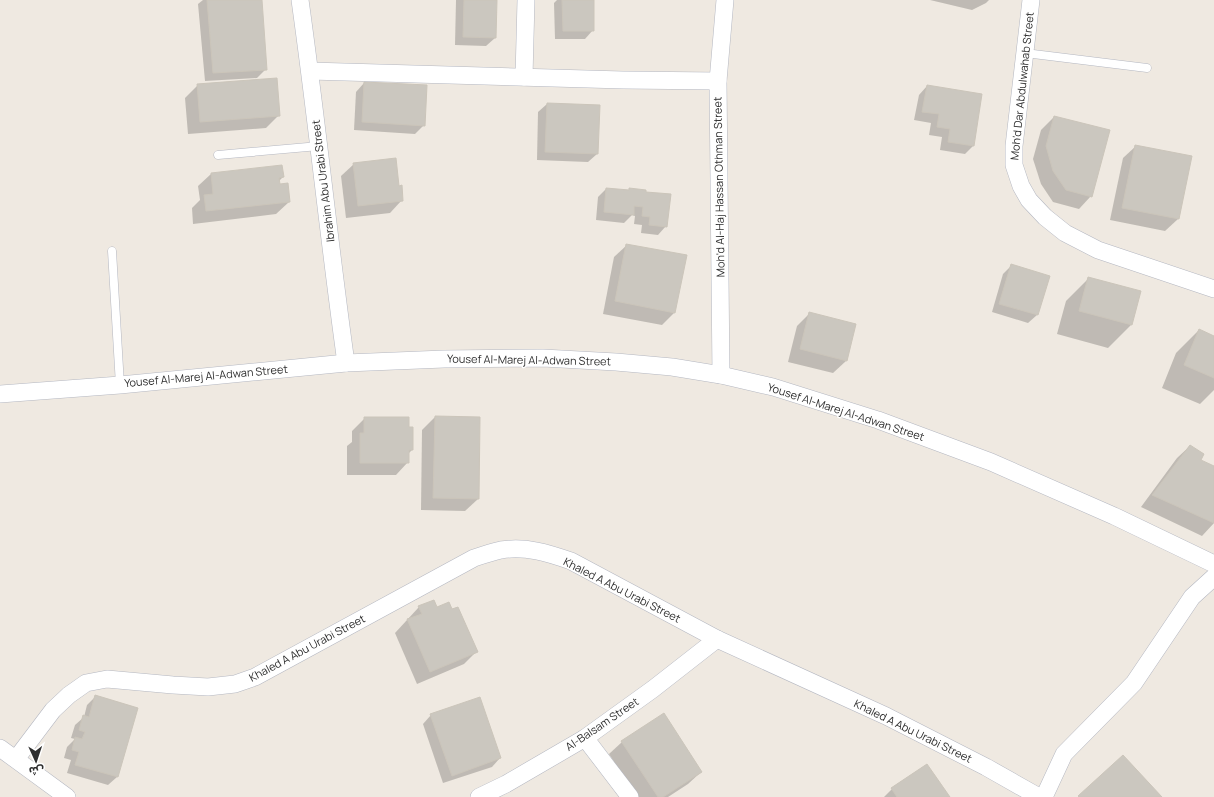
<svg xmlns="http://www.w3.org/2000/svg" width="1214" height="797" font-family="Manrope,'Noto Sans Arabic',sans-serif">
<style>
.shadow{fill:#0003}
.building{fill:#cbc7bf;stroke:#cbc5ba}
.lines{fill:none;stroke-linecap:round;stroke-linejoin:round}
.lane-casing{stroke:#b4b7c1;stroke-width:9}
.street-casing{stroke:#b4b7c1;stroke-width:18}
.lane{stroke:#fff;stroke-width:8}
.street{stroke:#fff;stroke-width:17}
.labels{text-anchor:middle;stroke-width:3;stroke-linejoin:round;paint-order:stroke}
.street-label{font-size:11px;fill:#2e2e2e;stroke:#fff}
</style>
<rect width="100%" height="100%" fill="#efe9e1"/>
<g class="shadow">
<path d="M203,0H261L266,69L257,78L205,81L198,4Z"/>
<path d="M456,0H496L495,38L486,46L455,45Z"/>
<path d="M557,0H593V30L585,39H555L554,3Z"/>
<path d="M930,0H989L986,3L972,10Z"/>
<path d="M364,83L424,125L415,134L354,130L356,92Z"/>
<path d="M198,85L279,115L266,128L188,134L185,98Z"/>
<path d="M927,86L973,146L965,154L940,150L942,137L929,135L931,123L914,120L919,95Z"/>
<path d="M547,104L599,106L597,154L588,162L537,160L538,112Z"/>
<path d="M1054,117L1091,196L1079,209L1053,202L1041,184L1033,159L1041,130Z"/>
<path d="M1136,146L1191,157L1178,219L1165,231L1110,220L1123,158Z"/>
<path d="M354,164L398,187L402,200L390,213L346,218L341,176Z"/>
<path d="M211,174L283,177L279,181V185L289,202L276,214L193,224L192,208L200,200L198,186Z"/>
<path d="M606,189L628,191L630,189L645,193L666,226L658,235L641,233L642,225L634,224L635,216L632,215L624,223L596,220L598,197Z"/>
<path d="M627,245L674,313L662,325L603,314L614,257Z"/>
<path d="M1012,265L1048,276L1037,315L1028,323L992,312L1003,274Z"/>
<path d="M1089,278L1131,325L1108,348L1057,334L1066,301Z"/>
<path d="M809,314L846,361L833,373L788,362L797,326Z"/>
<path d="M1199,330L1214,337V390L1200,404L1162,388L1176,353Z"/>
<path d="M435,417L478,499L465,511L421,510L422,430Z"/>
<path d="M365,418L408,428L412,450L408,454V462L396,475H347V446L352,442V431Z"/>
<path d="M1190,446L1200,461L1214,467V523L1202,536L1141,507L1177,458Z"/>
<path d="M419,607L437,608L476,652L464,664L417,684L395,633Z"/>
<path d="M96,696L137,708L117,777L108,785L67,773L71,760L64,758L67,747L75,739L71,738L75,725L84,717L87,705Z"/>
<path d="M431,715L500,758L492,767L443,783L423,724Z"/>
<path d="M622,742L701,772L688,784L668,797H637L609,754Z"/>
<path d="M892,789L949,797H884Z"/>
</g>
<g class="building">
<path d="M207,0H262L267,70L213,73Z"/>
<path d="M464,0H497L496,38L463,37Z"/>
<path d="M562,0H594V31H563Z"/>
<path d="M277,78L280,116L200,122L197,84Z"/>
<path d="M364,82L427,85L425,126L362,122Z"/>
<path d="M927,85L982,94L974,146L948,142L950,129L937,127L939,114L922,112Z"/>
<path d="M547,103L600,105L598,154L545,152Z"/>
<path d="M1054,116L1110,130L1092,197L1066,190L1053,171L1046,146Z"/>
<path d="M1135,145L1192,156L1179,219L1122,208Z"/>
<path d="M396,158L399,186L402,185L403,201L358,206L353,163Z"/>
<path d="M282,165L284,177L279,178L280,184L288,183L290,202L206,211L204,195L213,194L211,173Z"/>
<path d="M606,188L629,190V188L646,190V192L671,194L667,227L649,225L650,217L642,216L643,207L634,206V215L604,212Z"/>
<path d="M626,244L687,255L675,313L615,301Z"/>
<path d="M1011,264L1050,276L1038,315L999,304Z"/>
<path d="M1088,277L1141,291L1132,325L1079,311Z"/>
<path d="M809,312L856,324L847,361L800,349Z"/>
<path d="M1199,329L1214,336V378L1184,365Z"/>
<path d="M435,416L480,417L479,499L433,498Z"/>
<path d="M364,417H409V427H413V450H409V463H360V433H364Z"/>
<path d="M1190,445L1204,454L1201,460L1214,466V523L1152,495Z"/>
<path d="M434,600L437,607L449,602L452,609L458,607L478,652L430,672L407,619L422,614L418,606Z"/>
<path d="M95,695L138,708L118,777L75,765L79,752L72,750L75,737L82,739L85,732L79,730L83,715L89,717Z"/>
<path d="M480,697L501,758L452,776L430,714Z"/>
<path d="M664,713L702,772L663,797H658L621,741Z"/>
<path d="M1123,755L1162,797H1079L1078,796Z"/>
<path d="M927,764L950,797H897L891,788Z"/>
</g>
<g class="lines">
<defs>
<g id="lane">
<path d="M1025,53L1147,68"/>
<path d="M218,155L319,146"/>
<path d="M112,251L120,385"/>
</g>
<g id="street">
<path d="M300,0C317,121 329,242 346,363"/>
<path d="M1031,0L1014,146V165L1021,186L1029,200L1045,217L1065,233L1098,250L1214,289"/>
<path d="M310,71L623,80L718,81"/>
<path d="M524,77L526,0"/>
<path d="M721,375L718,81L725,0"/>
<path d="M0,394L120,385L346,363L444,359L543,358L616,362L672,367L721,375L773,387L878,420L991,462L1114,516L1214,564"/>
<path d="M585,738L630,797"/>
<path d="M0,748L67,797"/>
<path d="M16,759L53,710L69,695L86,683L107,679L173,685L208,687L235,684L255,677L474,558C483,555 492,552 501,550C526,546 548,553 571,561L717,639L886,716L986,767L1039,797"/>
<path d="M479,797L506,784L585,738L653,689L717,639"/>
<path d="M1044,797L1064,754L1134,683L1192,597L1214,577"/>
</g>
</defs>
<use href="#lane" class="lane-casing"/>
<use href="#street" class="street-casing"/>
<use href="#lane" class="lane"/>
<use href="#street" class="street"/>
</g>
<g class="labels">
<g class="street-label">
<text transform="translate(1022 86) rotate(-84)" y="4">Moh'd Dar Abdulwahab Street</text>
<text transform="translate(323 181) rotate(-97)" y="4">Ibrahim Abu Urabi Street</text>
<text transform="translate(719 187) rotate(-91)" y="4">Moh'd Al-Haj Hassan Othman Street</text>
<text transform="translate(529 360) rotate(1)" y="4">Yousef Al-Marej Al-Adwan Street</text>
<text transform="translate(206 376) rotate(-5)" y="4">Yousef Al-Marej Al-Adwan Street</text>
<text transform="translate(846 412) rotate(18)" y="4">Yousef Al-Marej Al-Adwan Street</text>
<text transform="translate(622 590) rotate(27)" y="4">Khaled A Abu Urabi Street</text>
<text transform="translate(307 648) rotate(-28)" y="4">Khaled A Abu Urabi Street</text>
<text transform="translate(602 724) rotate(-34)" y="4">Al-Balsam Street</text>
<text transform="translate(913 731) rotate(26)" y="4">Khaled A Abu Urabi Street</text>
</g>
</g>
<g transform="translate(36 761) rotate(177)" stroke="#ffffff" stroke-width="3" paint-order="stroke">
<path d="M0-3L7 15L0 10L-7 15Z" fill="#2e2e2e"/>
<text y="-6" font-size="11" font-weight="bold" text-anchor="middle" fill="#2e2e2e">ش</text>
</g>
</svg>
